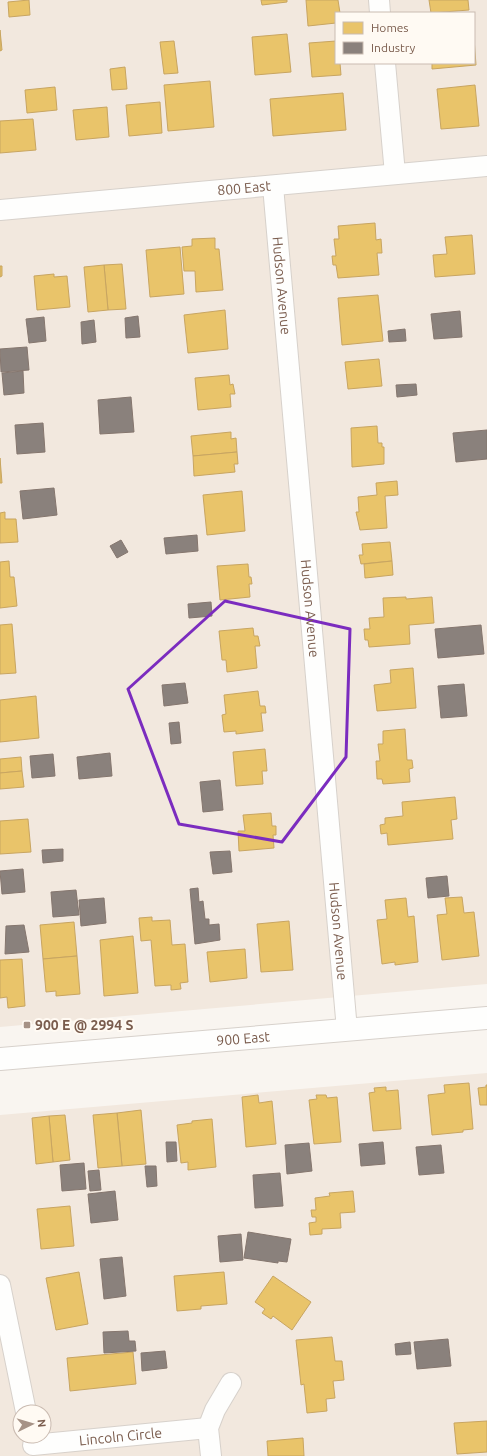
<svg xmlns="http://www.w3.org/2000/svg" width="487" height="1456" font-family="Ubuntu,sans-serif">
<style>
.residential{fill:#f2e8de;fill-rule:evenodd}
.homes{fill:#e9c46a;stroke:#c8a561}
.industry{fill:#8a817c;stroke:#85766e}
.lines{fill:none;stroke-linecap:round;stroke-linejoin:round}
.minor-casing{stroke:#d7d1cb;stroke-width:22}
.tertiary-casing{stroke:#d7d1cb;stroke-width:24}
.minor{stroke:#fefefd;stroke-width:20}
.tertiary{stroke:#fefefd;stroke-width:22}
.marked{fill:none;stroke:#7b2cbf;stroke-width:3;stroke-linejoin:round}
.poi-dot{fill:#a69286;stroke:#fffaf3;stroke-width:1.5}
.labels{text-anchor:middle;stroke-width:4;stroke-linejoin:round;paint-order:stroke}
.street-label{font-size:14px;fill:#7a5c4d;stroke:#fffaf3}
.poi-label{font-size:14px;font-weight:bold;fill:#7a5c4d;stroke:#fffaf3;text-anchor:start}
</style>
<rect width="100%" height="100%" fill="#f9f5f0"/>
<g class="residential">
<path d="M0,0H487V984L0,1027ZM336,13H474V63H336Z"/>
<path d="M487,1073V1456H0V1115ZM20,1412H44V1436H20Z"/>
</g>
<g class="homes">
<path d="M29,0L30,15L9,17L8,2Z"/>
<path d="M261,0H287V2L262,5Z"/>
<path d="M306,0H338L340,13H336V23L308,26Z"/>
<path d="M429,0H468L469,10L431,13Z"/>
<path d="M0,30L2,50L0,51Z"/>
<path d="M287,34L291,72L255,75L252,37Z"/>
<path d="M474,38L476,65L432,69V63H474Z"/>
<path d="M174,41L178,73L164,74L160,42Z"/>
<path d="M336,41V63H340L341,75L312,77L309,43Z"/>
<path d="M125,67L127,89L112,90L110,69Z"/>
<path d="M210,81L214,127L168,131L164,85Z"/>
<path d="M475,85L479,126L441,129L437,89Z"/>
<path d="M55,87L57,110L27,113L25,90Z"/>
<path d="M343,93L346,130L273,136L270,99Z"/>
<path d="M160,102L162,133L129,136L126,105Z"/>
<path d="M107,107L109,137L76,140L73,110Z"/>
<path d="M33,119L36,150L0,153V121Z"/>
<path d="M375,223L376,240L381,239L382,253H377L379,275L338,278L336,265H333L332,256H336L334,239H339L338,226Z"/>
<path d="M472,235L475,274L435,277L433,255L447,254L445,237Z"/>
<path d="M215,238V249H219L223,290L196,292L195,271H184L182,247L192,246V239Z"/>
<path d="M180,247L184,294L150,297L146,250Z"/>
<path d="M122,264L126,309L108,310L104,265Z"/>
<path d="M104,265L108,310L88,312L84,267Z"/>
<path d="M0,266H2V276L0,277Z"/>
<path d="M54,274V277L67,276L70,307L37,310L34,276Z"/>
<path d="M378,295L383,341L342,345L338,298Z"/>
<path d="M225,310L228,349L188,353L184,315Z"/>
<path d="M379,359L382,386L348,389L345,362Z"/>
<path d="M229,375L230,385L233,384L235,394H230L231,407L198,410L195,378Z"/>
<path d="M377,426L378,443H382V447H384V464L352,467L351,428Z"/>
<path d="M231,432V439L236,438L237,452L193,456L191,436Z"/>
<path d="M237,452L238,464H234L235,472L194,476L193,456Z"/>
<path d="M0,458L2,483H0Z"/>
<path d="M397,481L398,495L385,496L387,528L360,530L356,512H359L358,497L377,495L376,483Z"/>
<path d="M242,491L245,531L207,535L203,495Z"/>
<path d="M5,512V519H16L18,542L0,543V513Z"/>
<path d="M390,542L392,561L361,564L359,555H363L362,544Z"/>
<path d="M9,561L10,577H14L17,606L0,608V562Z"/>
<path d="M392,561L393,575L365,578L364,564Z"/>
<path d="M248,564L249,577H251L252,584H249L250,597L220,600L217,566Z"/>
<path d="M406,597V599L432,597L434,623L409,625L410,644L369,647L368,640H365L364,629H370L369,618L384,617L383,598Z"/>
<path d="M12,624L16,673L0,674V625Z"/>
<path d="M253,628L254,636H258L260,646H255L257,668L227,672L226,660H222L219,631Z"/>
<path d="M413,668L416,708L377,711L374,685L391,683L390,670Z"/>
<path d="M258,691L260,706H265L266,713H261L263,731L236,734V731L224,732L222,715L226,714L224,695Z"/>
<path d="M36,696L39,738L0,742V700Z"/>
<path d="M405,729L407,760H412L413,768L409,769L410,782L383,784L382,779H377L376,761H380L378,744H383V731Z"/>
<path d="M265,749L267,771H262L263,784L236,786L233,752Z"/>
<path d="M21,757L22,771L0,773V759Z"/>
<path d="M22,771L24,787L0,789V773Z"/>
<path d="M455,797L457,819L451,820L453,839L388,845L387,833L381,834L380,825L385,824V818L403,816L402,802Z"/>
<path d="M271,813L272,826H276V835H273L274,848L239,851L238,831H245L243,815Z"/>
<path d="M28,819L31,852L0,854V821Z"/>
<path d="M462,897L464,913L474,912L479,956L442,960L437,915L447,914L445,898Z"/>
<path d="M406,898L408,917L414,916L418,962L395,965V962L382,964L377,920L387,919L385,900Z"/>
<path d="M152,917V921L170,920L172,945L185,944L188,982L180,983L181,989L171,990V985L155,986L151,940L141,941L139,918Z"/>
<path d="M289,921L293,970L261,972L257,924Z"/>
<path d="M74,922L77,956L43,959L40,925Z"/>
<path d="M133,936L138,993L104,996L100,940Z"/>
<path d="M245,949L247,978L210,982L207,952Z"/>
<path d="M77,956L80,994L56,996V991L46,992L43,959Z"/>
<path d="M22,959L25,1006L8,1008L7,997L0,998V960Z"/>
<path d="M469,1083L473,1129L463,1130V1132L432,1135L428,1095L445,1093L444,1085Z"/>
<path d="M486,1085H487V1105H480L478,1088L486,1087Z"/>
<path d="M386,1087V1091L398,1090L401,1129L373,1131L369,1093L375,1092L374,1088Z"/>
<path d="M258,1095L259,1103L272,1101L276,1144L246,1147L242,1097Z"/>
<path d="M316,1095H326L327,1098L337,1097L341,1142L314,1144L309,1100L317,1099Z"/>
<path d="M141,1110L146,1164L122,1166L117,1113Z"/>
<path d="M117,1113L122,1166L98,1168L93,1115Z"/>
<path d="M65,1115L70,1160L53,1162L49,1116Z"/>
<path d="M49,1116L53,1162L36,1164L32,1118Z"/>
<path d="M212,1119L216,1167L188,1170V1162L181,1163L177,1125L192,1123V1121Z"/>
<path d="M353,1191L355,1212L340,1213L341,1228L322,1229V1234L310,1235L309,1223L316,1222V1217H312L311,1210H316L315,1198L330,1196L329,1193Z"/>
<path d="M70,1206L74,1246L41,1249L37,1209Z"/>
<path d="M79,1272L88,1324L56,1330L46,1278Z"/>
<path d="M224,1272L227,1304L201,1306V1309L177,1311L174,1276Z"/>
<path d="M273,1276L311,1302L292,1330L273,1316L271,1319L262,1313L265,1309L255,1302Z"/>
<path d="M332,1337L335,1361H342L344,1380L333,1381L335,1398L326,1399L327,1411L307,1413L304,1384L301,1385L296,1340Z"/>
<path d="M133,1352L136,1384L70,1391L67,1358Z"/>
<path d="M487,1421V1452L457,1454L454,1423Z"/>
<path d="M303,1438L304,1456H268L267,1441Z"/>
</g>
<g class="industry">
<path d="M460,311L462,337L434,339L431,314Z"/>
<path d="M138,316L140,337L126,338L125,318Z"/>
<path d="M44,317L46,341L29,343L26,319Z"/>
<path d="M94,320L96,342L82,344L81,322Z"/>
<path d="M405,329L406,341L389,342L388,331Z"/>
<path d="M27,347L29,370L1,372L0,349Z"/>
<path d="M23,371L24,393L4,395L2,373Z"/>
<path d="M416,384L417,395L397,397L396,385Z"/>
<path d="M131,397L134,432L100,434L98,400Z"/>
<path d="M43,423L45,452L17,454L15,425Z"/>
<path d="M487,430V459L456,462L453,433Z"/>
<path d="M54,488L57,515L23,519L20,491Z"/>
<path d="M197,535L198,551L166,554L164,538Z"/>
<path d="M121,540L128,552L117,558L110,546Z"/>
<path d="M211,602L212,616L189,618L188,604Z"/>
<path d="M481,625L484,654L438,658L435,629Z"/>
<path d="M185,683L188,703L164,706L162,685Z"/>
<path d="M464,684L467,716L441,718L438,686Z"/>
<path d="M179,722L181,743L171,744L169,723Z"/>
<path d="M110,753L112,776L79,779L77,757Z"/>
<path d="M53,754L55,776L32,778L30,756Z"/>
<path d="M220,780L223,810L203,812L200,782Z"/>
<path d="M63,849V861L43,863L42,850Z"/>
<path d="M230,851L232,872L213,874L210,852Z"/>
<path d="M23,869L25,892L2,894L0,871Z"/>
<path d="M447,876L449,896L428,898L426,878Z"/>
<path d="M198,888L199,902L203,901L205,919H209V925L219,924L220,940L195,944L190,889Z"/>
<path d="M76,890L79,915L53,917L51,892Z"/>
<path d="M104,898L106,923L81,926L79,900Z"/>
<path d="M24,925L29,952L5,954L6,926Z"/>
<path d="M166,1142H176L177,1161L167,1162Z"/>
<path d="M383,1142L385,1164L361,1166L359,1144Z"/>
<path d="M309,1143L312,1171L287,1174L285,1145Z"/>
<path d="M441,1145L444,1173L419,1175L416,1147Z"/>
<path d="M84,1163L86,1189L62,1191L60,1165Z"/>
<path d="M145,1166H156L157,1186L147,1187Z"/>
<path d="M99,1170L101,1190L90,1191L88,1171Z"/>
<path d="M280,1173L283,1206L255,1208L253,1175Z"/>
<path d="M115,1191L118,1220L91,1223L88,1194Z"/>
<path d="M248,1232L291,1239L287,1262L278,1261V1263L244,1258Z"/>
<path d="M241,1234L243,1260L220,1262L218,1236Z"/>
<path d="M122,1257L126,1296L104,1299L100,1259Z"/>
<path d="M128,1331L129,1341H135L136,1351L104,1353L103,1332Z"/>
<path d="M448,1339L451,1366L417,1369L414,1342Z"/>
<path d="M410,1342L411,1354L396,1355L395,1344Z"/>
<path d="M165,1351L167,1368L142,1371L141,1353Z"/>
</g>
<g class="lines">
<defs>
<g id="minor">
<path d="M379,0L380,13"/>
<path d="M385,63L395,174"/>
<path id="s1" d="M273,186L347,1030"/>
<path id="s2" d="M0,210L487,166"/>
<path d="M0,1285L26,1412"/>
<path id="s3" d="M33,1445L208,1428"/>
<path d="M211,1456L208,1428L215,1410L231,1383"/>
</g>
<g id="tertiary">
<path id="s4" d="M0,1059L487,1018"/>
</g>
</defs>
<use href="#minor" class="minor-casing"/>
<use href="#tertiary" class="tertiary-casing"/>
<use href="#minor" class="minor"/>
<use href="#tertiary" class="tertiary"/>
</g>
<path class="marked" d="M225,601L350,629L346,757L282,842L179,824L128,689Z"/>
<rect class="poi-dot" x="23" y="1021" width="8" height="8" rx="2"/>
<g class="labels">
<g class="street-label">
<text dy="5" stroke="none"><textPath href="#s2" startOffset="245">800 East</textPath></text>
<text dy="5" stroke="none"><textPath href="#s1" startOffset="100">Hudson Avenue</textPath></text>
<text dy="5" stroke="none"><textPath href="#s1" startOffset="424">Hudson Avenue</textPath></text>
<text dy="5" stroke="none"><textPath href="#s1" startOffset="748">Hudson Avenue</textPath></text>
<text dy="5" stroke="none"><textPath href="#s4" startOffset="244">900 East</textPath></text>
<text dy="5" stroke="none"><textPath href="#s3" startOffset="88">Lincoln Circle</textPath></text>
</g>
<g class="poi-label">
<text x="35" y="1030">900 E @ 2994 S</text>
</g>
</g>
<rect x="335" y="12" width="140" height="52" fill="#fffaf3" stroke="#cabbb1"/>
<rect x="343" y="22" width="20" height="12" fill="#e9c46a" stroke="#cabbb1"/>
<text x="371" y="32" font-size="12" fill="#7a5c4d">Homes</text>
<rect x="343" y="42" width="20" height="12" fill="#8a817c" stroke="#cabbb1"/>
<text x="371" y="52" font-size="12" fill="#7a5c4d">Industry</text>
<g transform="translate(32 1424) rotate(85)"><circle r="19" fill="#fffaf3" stroke="#cabbb1"/>
<path d="M0-3L7 15L0 10L-7 15Z" fill="#a69286"/>
<text y="-6" font-size="11" font-weight="bold" text-anchor="middle" fill="#7a5c4d">N</text>
</g>
</svg>
